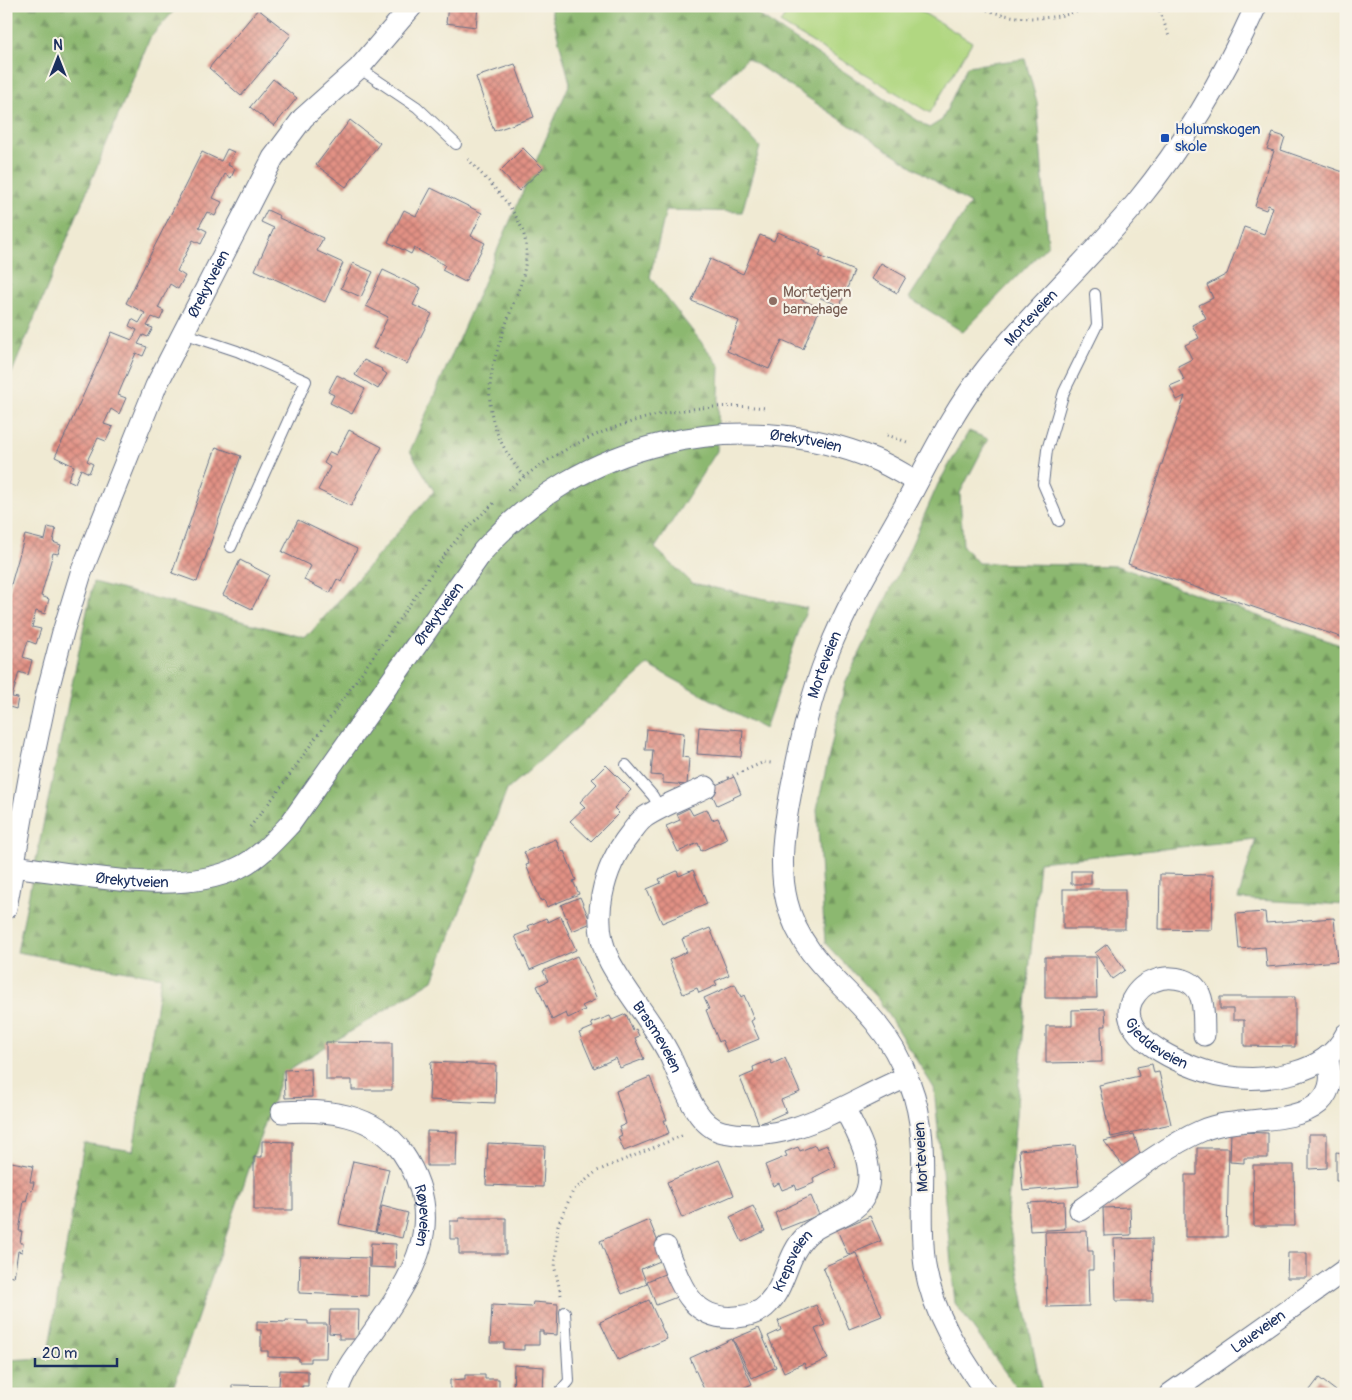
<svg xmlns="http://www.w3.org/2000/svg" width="1352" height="1400" font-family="Pangolin,sans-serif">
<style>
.forest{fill:url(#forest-firs);stroke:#547466}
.park{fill:#b1d781;stroke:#668370}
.building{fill:url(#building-cross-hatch)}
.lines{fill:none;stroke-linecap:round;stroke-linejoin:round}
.service-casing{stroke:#667087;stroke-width:12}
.minor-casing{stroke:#667087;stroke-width:23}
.path{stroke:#667087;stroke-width:3;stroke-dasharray:1 4;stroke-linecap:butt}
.service{stroke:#fff;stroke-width:10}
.minor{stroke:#fff;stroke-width:21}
.transit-dot{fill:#1a4fb4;stroke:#f7f3e8;stroke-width:2}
.education-dot{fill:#8d6e63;stroke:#f7f3e8;stroke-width:2}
.labels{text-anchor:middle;stroke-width:4.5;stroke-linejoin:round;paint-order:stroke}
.transit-label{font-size:15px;fill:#164399;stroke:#f7f3e8;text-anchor:start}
.street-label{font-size:15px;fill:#1b2f5e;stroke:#f7f3e8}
.education-label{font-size:15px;fill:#785e54;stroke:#f7f3e8;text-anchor:start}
</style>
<defs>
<pattern id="forest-firs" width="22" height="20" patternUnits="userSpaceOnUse" patternTransform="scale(1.25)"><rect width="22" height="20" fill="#8cb86f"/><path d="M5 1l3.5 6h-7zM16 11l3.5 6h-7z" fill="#72965e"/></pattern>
<pattern id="building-cross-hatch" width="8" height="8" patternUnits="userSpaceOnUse" patternTransform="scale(1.25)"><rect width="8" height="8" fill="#e29184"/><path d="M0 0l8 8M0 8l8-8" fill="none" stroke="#b6776f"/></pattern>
</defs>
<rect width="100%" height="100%" fill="#f7f3e8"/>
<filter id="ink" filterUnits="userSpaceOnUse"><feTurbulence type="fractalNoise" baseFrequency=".02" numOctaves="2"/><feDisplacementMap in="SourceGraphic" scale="10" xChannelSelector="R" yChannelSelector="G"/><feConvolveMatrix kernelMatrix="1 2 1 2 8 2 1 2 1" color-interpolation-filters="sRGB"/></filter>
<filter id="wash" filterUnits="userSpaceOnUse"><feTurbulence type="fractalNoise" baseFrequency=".0096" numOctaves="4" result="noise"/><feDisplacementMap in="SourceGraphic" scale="20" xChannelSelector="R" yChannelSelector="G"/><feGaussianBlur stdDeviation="1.12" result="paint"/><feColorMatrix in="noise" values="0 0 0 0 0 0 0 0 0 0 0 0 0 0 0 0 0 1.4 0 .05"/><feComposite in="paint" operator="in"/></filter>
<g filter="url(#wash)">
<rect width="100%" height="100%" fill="#f0ead3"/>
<g class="forest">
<path d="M6,6H178L150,38L6,387Z"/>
<path d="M550,6H745L929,128L942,120L967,66L1025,59L1037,102L1048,245L963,332L909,298L970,204L747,58L711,95L760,147L742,212L666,210L650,277L720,366L717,451L655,548L692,583L807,608L765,729L648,665L507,790L433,980L282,1074L171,1394H6V1360L47,1358L84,1143L133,1151L161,977L17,952L93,582L306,638L434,491L410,451L570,83Z"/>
<path d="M969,431L988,439L960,493L963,546L978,563L1117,566L1346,647V905L1238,899L1256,839L1039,862L1007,1214L1042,1394H1021L955,1303L934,1088L878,999L825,943L817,809L845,684L906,557L938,484Z"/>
</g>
<path class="park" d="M791,6H912L972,42L930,113L780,23Z"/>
<g id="blocks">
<g class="building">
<path d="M448,6H478L476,27L446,23Z"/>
<path d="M258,9L291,35L241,96L209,68Z"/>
<path d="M515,64L534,117L494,131L476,77Z"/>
<path d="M273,79L297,98L274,126L250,107Z"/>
<path d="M350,120L380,143L346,187L316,165Z"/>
<path d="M1273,133L1285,137L1281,150L1346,173V639L1128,564L1185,396L1177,400L1170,386L1184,380L1178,366L1192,359L1185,345L1199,338L1192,325L1206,318L1199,305L1213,298L1207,285L1227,274L1244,227L1264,234L1273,207L1268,205L1266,210L1255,206L1274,151L1267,149Z"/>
<path d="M523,148L543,168L519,191L500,171Z"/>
<path d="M227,149L234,152L228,165L235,169L231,178L225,174L213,198L222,202L215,216L207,212L199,227L207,231L201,244L193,240L177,271L185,276L178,289L170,284L158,308L164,311L160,320L152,317L147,326L153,328L148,337L143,335L138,344L147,347L143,356L136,353L118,395L126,398L119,414L111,409L104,424L113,427L106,441L98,438L87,461L93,464L89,473L81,469L75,483L68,480L74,466L55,457L112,332L132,340L137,330L129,326L132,319L139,323L145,313L126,303L202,152L221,161Z"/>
<path d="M431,188L482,213L471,236L485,243L465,282L442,270L445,265L414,248L411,254L388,242L404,210L416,216Z"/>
<path d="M267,210L280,216L279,218L323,238L317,251L343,263L325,302L255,270L274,228L261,222Z"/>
<path d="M778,232L821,251L819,256L854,271L840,306L804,291L800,299L820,308L803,349L782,340L769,369L727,351L739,321L692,301L710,259L743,274L760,235L774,241Z"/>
<path d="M353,263L373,272L361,297L341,288Z"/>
<path d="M881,263L906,277L897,293L872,279Z"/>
<path d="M383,270L421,288L413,305L432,314L407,364L373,348L388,317L366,306Z"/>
<path d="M364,360L382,369L381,370L387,374L378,389L355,375Z"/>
<path d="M337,375L365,389L352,414L330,403L334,395L328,392Z"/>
<path d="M349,430L382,447L351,506L318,490L330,467L324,463L330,452L336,455Z"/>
<path d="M216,447L241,456L197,582L172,573Z"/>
<path d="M298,520L357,549L341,582L337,579L330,593L304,580L311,566L282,552Z"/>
<path d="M48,527L56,529L53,542L61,545L58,554L53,553L41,596L49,599L45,614L36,611L32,627L41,629L36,644L28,641L23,657L32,660L28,675L19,672L12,697L18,698L16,709L6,706V602L25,535L45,540Z"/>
<path d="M240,560L269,575L252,609L223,595Z"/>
<path d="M699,727L743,730L741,757L697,754Z"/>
<path d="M647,729L684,733L682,757L689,758L687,785L663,783V776L651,775L653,750H645Z"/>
<path d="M606,765L631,790L614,808L619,813L591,841L570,821L585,807L580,802L597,784L592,779Z"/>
<path d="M734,777L741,794L717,805L709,788Z"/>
<path d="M689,808L693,815L707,809L712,820L718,818L727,839L701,851L698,843L678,852L666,826L680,820L677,814Z"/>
<path d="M556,839L561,852L564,851L576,880L573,881L579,894L547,907L544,900L541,901L526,865L529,864L524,852Z"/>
<path d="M693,870L707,904L662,923L647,889L661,883L659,879L677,871L679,876Z"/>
<rect x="1071" y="871" width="20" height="13"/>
<path d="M1160,874L1213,875L1212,930L1159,929Z"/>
<rect x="1063" y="889" width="62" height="40"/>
<path d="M580,897L591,923L572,931L561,905Z"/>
<path d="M1265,912L1266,923L1334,918L1338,961L1267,967L1265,947L1239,949L1236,914Z"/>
<path d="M561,916L576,950L530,970L515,936L530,930L528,926L546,918L548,922Z"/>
<path d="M710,928L729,975L715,981L717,985L699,993L697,988L683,994L669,960L687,952L682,939Z"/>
<path d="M1107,944L1125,970L1112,979L1095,953Z"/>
<path d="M577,956L597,999L582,1006L585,1010L568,1018L566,1013L552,1020L537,986L548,981L543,971Z"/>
<path d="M1045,957H1096L1097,998H1045Z"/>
<path d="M735,984L741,997L744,995L754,1019L751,1021L759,1039L727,1052L722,1040L719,1042L706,1010L709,1009L704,998Z"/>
<path d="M1220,997H1295V1047L1244,1046V1020H1233V1009H1220Z"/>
<path d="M1105,1009L1106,1026H1101L1102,1062L1046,1063V1026H1072V1010Z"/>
<path d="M626,1014L633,1031L636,1029L639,1036L635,1038L644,1059L620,1068L616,1058L594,1068L579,1033L593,1027L591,1023L610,1016L612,1020Z"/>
<path d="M326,1042L392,1043V1090H352V1080H326Z"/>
<path d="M785,1058L800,1092L781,1100L786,1112L759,1124L740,1078L754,1072L753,1067L770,1060L772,1064Z"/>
<path d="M431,1062L496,1065L495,1103L429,1100Z"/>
<path d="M1152,1064L1154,1073L1159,1072L1171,1124L1111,1137L1099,1085L1139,1076L1137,1067Z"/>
<path d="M311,1069L312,1097L285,1098L284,1070Z"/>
<path d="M650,1077L667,1120H664L669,1133L624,1151L618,1137L622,1135L619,1127L626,1124L616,1091Z"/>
<path d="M427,1131L457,1132L456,1166H427Z"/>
<path d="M1231,1132L1268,1133V1158H1244V1163L1230,1162Z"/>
<path d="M1134,1134L1140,1154L1123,1166L1104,1141Z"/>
<path d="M1309,1134H1327V1168L1309,1169Z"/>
<path d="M262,1141L293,1142V1210H254V1157H262Z"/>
<path d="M1344,1141H1346V1187H1343V1181H1336V1152L1344,1153Z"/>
<path d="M488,1143L545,1146L543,1187L486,1185Z"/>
<path d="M815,1145L817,1149L827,1145L836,1166L813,1178L814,1183L797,1190L795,1185L782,1190L779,1183L773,1186L765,1165L787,1156L785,1152L798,1147L800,1151Z"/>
<path d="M1075,1145L1079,1186L1023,1191L1019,1150Z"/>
<path d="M1197,1148H1229L1227,1237H1185V1175H1197Z"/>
<path d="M719,1160L734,1195L682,1218L667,1182Z"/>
<path d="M6,1161L33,1166L30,1182H34L32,1191L29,1190L26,1202L24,1201L19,1231H22L20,1243H23L22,1252L18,1251L14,1277L6,1276Z"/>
<path d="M353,1161L389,1169L375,1232L339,1224Z"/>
<path d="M1253,1165H1294L1295,1226H1254Z"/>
<path d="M811,1196L819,1215L781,1230L775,1213Z"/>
<path d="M1064,1201L1065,1229L1030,1231L1028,1203Z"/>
<path d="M382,1206L408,1213L402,1238L376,1232Z"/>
<path d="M753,1206L765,1231L742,1242L730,1217Z"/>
<path d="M1130,1207L1131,1235L1104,1236L1103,1208Z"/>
<path d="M870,1216L881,1241L848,1255L837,1230Z"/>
<path d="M459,1218H506V1254H459V1239H450V1221H459Z"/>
<path d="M649,1220L665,1259L641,1269L647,1284L622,1294L600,1241Z"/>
<path d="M1087,1231L1088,1251H1093V1270H1088L1089,1306L1047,1307L1045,1232Z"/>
<path d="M1152,1238L1153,1301H1116L1114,1239Z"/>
<path d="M371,1243L396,1244L395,1268L370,1267Z"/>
<path d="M856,1253L882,1316L849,1329L823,1267Z"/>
<path d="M1288,1253H1307V1278H1287Z"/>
<path d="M300,1256L369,1258L368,1296L299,1293Z"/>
<path d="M672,1271L682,1295L656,1305L647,1281Z"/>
<path d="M649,1300L667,1339L618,1360L600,1322Z"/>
<path d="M533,1302L558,1304L557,1335L543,1334V1331H539V1345H524V1350L504,1349V1343H490L492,1305L532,1307Z"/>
<path d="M816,1305L825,1325L815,1329L828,1359L806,1368L804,1363L784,1372L768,1336L781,1330L778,1321Z"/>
<path d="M330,1310H359L358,1339H339V1334L329,1333Z"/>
<path d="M286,1320L308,1321V1324H327L326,1358H311V1362H299V1358L268,1357V1351H261V1330H257V1321L286,1322Z"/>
<path d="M759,1328L776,1367L752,1378L733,1339Z"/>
<path d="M732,1339L752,1384L730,1394H706L690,1358Z"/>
<path d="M514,1365L544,1367L543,1394L513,1393Z"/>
<path d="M280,1370L308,1371V1386H302V1394H232V1385L279,1386Z"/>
<path d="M465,1375H485V1379H499V1394H450V1380L465,1379Z"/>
<path d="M1319,1378L1340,1394H1307Z"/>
</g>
</g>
</g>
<g filter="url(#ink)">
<use href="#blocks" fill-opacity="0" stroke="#667087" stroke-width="1"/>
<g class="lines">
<defs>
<g id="service">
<path d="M359,68L417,107L456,144"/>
<path d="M183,333L237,351L306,381L231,547"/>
<path d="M1059,521L1043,484L1047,450L1064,392L1097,325L1095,294"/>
<path d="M626,765L653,796L660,809"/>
<path d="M558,1394L569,1381L565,1312"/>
</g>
<g id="minor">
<path id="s1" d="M706,787C686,797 663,805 645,817C639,821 634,829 630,834C603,868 589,921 610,962C627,994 652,1021 669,1054C681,1077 694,1126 723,1132C791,1147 848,1101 907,1077"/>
<path id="s2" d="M13,866C78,874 179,897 238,868C259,858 274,841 290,824L483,551C578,442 739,404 874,459C889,465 903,474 917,482"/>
<path id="s3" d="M6,908L30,773L46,697L63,632L81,573L156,386L273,158L303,118L359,68L412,6"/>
<path id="s4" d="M1204,1035C1203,1014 1207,988 1184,980C1174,977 1163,977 1154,981C1143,984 1137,991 1132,1000C1113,1040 1196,1071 1224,1076C1264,1083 1326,1075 1346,1034"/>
<path id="s5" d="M282,1112C326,1109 374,1113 402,1152C451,1223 411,1278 369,1338C357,1354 341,1374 337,1394"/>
<path d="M1080,1210C1116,1185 1162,1148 1201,1131C1236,1115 1292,1126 1319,1103C1333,1090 1332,1074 1327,1057"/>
<path id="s6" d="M666,1247C680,1282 690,1322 737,1317C748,1316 761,1312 768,1304C786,1285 787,1255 805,1237C822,1218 860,1217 867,1190C875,1164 856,1130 844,1108"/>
<path id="s7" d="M987,1394C959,1354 933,1314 925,1266C916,1205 933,1143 910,1084C902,1062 890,1040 875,1022C842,982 800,956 787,902C778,866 784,827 791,791C800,745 810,697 828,653C849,599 881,549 909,498C933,453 955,408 987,368C1033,310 1089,260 1136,203C1185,143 1224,77 1256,6"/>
<path id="s8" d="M1170,1394L1346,1269"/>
</g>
</defs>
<use href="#service" class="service-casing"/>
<use href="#minor" class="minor-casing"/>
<g class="path">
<path d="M978,6C1011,22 1058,22 1092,6"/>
<path d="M1158,6L1170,39"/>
<path d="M468,159C488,182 518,208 525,239C529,260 522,283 514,302C488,373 472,412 524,477"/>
<path d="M887,435L910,443"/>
<path d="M508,490C578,429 674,399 767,408"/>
<path d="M728,778L764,762L771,763"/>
<path d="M250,827L279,790L448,550L463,532L494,503"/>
<path d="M561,1295L555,1269L558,1225L573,1191L597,1171L684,1135"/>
</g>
<use href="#service" class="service"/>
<use href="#minor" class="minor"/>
</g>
</g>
<rect class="transit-dot" x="1160" y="133" width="10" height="10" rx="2.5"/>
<circle class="education-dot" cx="773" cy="301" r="5"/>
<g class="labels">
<g class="transit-label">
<text x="1175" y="134">Holumskogen<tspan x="1175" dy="17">skole</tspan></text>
</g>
<g class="street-label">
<text dy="5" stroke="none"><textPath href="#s3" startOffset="660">Ørekytveien</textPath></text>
<text dy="5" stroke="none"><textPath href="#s7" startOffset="1198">Morteveien</textPath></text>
<text dy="5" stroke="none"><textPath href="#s2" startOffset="988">Ørekytveien</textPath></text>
<text dy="5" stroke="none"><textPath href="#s2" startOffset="554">Ørekytveien</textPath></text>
<text dy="5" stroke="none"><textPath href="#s7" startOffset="792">Morteveien</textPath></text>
<text dy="5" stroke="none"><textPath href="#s2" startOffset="120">Ørekytveien</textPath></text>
<text dy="5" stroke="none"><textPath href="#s1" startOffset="316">Brasmeveien</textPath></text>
<text dy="5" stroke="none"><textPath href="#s4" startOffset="180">Gjeddeveien</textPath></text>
<text transform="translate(921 1157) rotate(-93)" y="5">Morteveien</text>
<text dy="5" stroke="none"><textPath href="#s5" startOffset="201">Røyeveien</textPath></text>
<text dy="5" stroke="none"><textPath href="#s6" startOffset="194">Krepsveien</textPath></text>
<text dy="5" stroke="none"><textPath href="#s8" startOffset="108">Laueveien</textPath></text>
</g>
<g class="education-label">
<text x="783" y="297">Mortetjern<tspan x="783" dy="17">barnehage</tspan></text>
</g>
</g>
<rect width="1352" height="1400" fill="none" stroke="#f7f3e8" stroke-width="25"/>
<g transform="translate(58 58)" stroke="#f7f3e8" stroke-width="4" paint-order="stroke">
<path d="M0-4L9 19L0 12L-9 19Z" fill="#1b2f5e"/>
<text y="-8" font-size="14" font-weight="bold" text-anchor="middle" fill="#1b2f5e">N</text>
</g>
<path d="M35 1358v8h82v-8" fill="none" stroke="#1b2f5e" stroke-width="2.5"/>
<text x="42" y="1358" font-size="15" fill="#1b2f5e" stroke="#f7f3e8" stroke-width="4" paint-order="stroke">20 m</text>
</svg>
